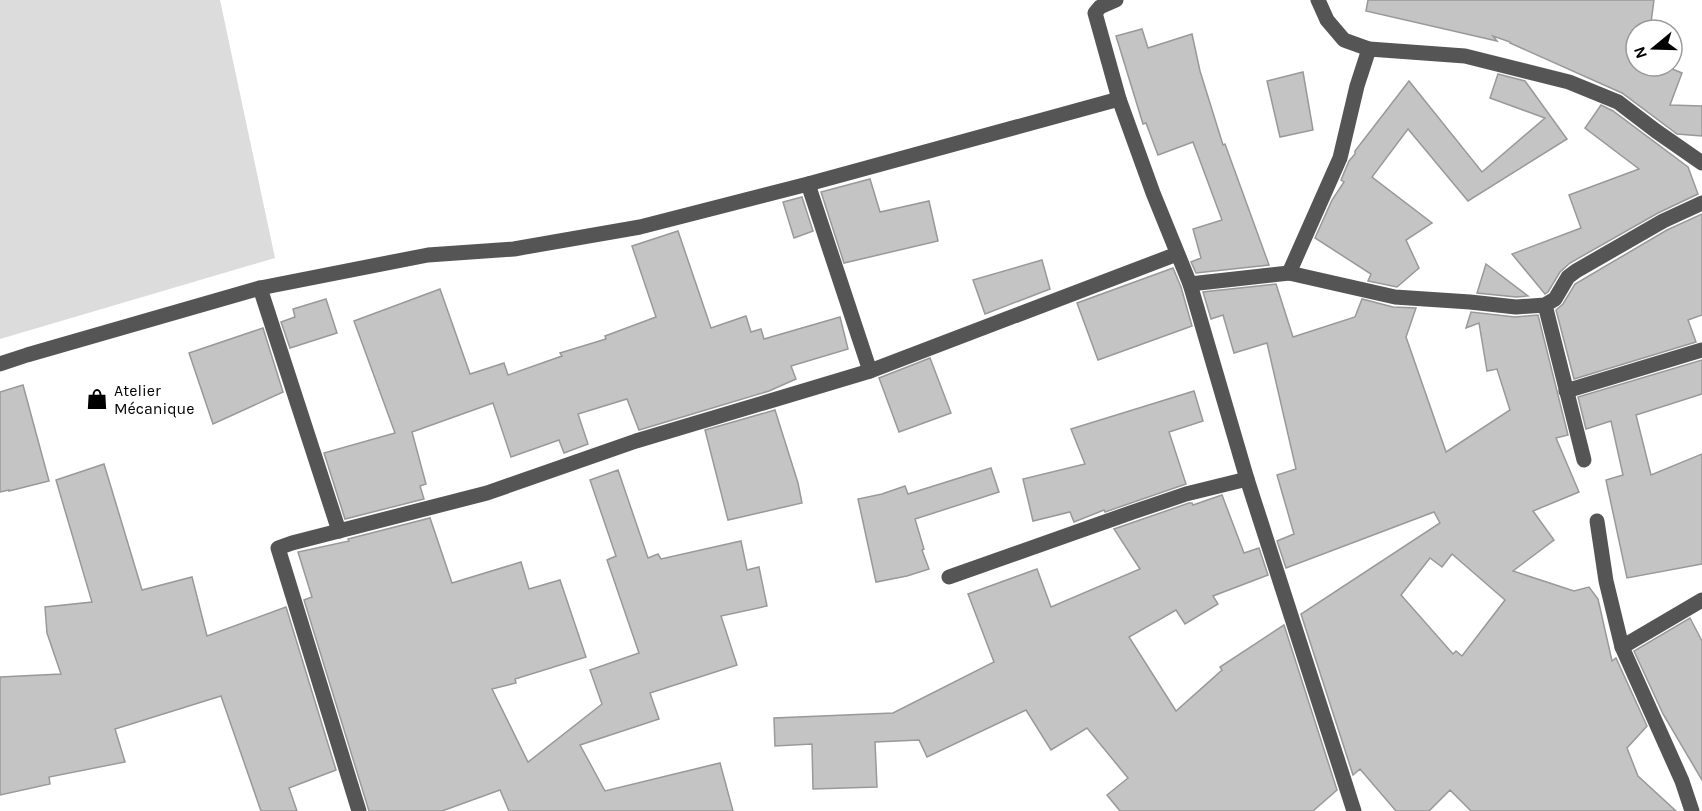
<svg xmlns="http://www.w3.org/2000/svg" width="1702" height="811" font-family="Karla,sans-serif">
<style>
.green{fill:#dcdcdc}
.building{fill:#c4c4c4;stroke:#999;stroke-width:1.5;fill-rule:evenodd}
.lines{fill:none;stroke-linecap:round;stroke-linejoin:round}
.minor{stroke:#555;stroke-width:15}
.labels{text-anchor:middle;stroke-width:4.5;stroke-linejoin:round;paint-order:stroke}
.poi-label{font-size:16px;fill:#000;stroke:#fff;text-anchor:start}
</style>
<rect width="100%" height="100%" fill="#fff"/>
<path class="green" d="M0,0H220L275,258L0,339Z"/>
<g class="building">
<path d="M1368,0H1654L1650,30H1636V66H1665L1682,73L1670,105L1702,106V136L1677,134L1622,93L1510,43V42L1493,36L1497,41L1366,11Z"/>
<path d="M1142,29L1148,48L1192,34L1200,71L1223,145L1225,144L1269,265L1196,273L1191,262L1201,258L1193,229L1222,220L1193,142L1158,155L1146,123L1143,124L1116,36Z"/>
<path d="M1303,72L1313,130L1280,137L1267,81Z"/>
<path d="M1498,74L1525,81L1567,139L1468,201L1408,129L1372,177L1432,223L1406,240L1419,268L1397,287L1368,281L1371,274L1315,238L1332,200L1344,182L1341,180L1349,161L1355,154V151L1409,81L1482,172L1545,118L1490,98Z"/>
<path d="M1601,105L1613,111L1688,167L1698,194L1658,213L1570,263L1560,272L1548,292L1545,294L1512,254L1581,228L1569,195L1639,169L1585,128Z"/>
<path d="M870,179L880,212L929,201L938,241L844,263L821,192Z"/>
<path d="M802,197L813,231L794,238L783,202Z"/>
<path d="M1702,214V315L1688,320L1696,342L1574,379L1556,310L1563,304L1575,284L1667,230Z"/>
<path d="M678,231L711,328L746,316L751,332L761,329L764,339L840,317L848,349L791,366L796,379L769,391L639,430L627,399L578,414L588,444L564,453L559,440L511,457L493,403L412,432L426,484L420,486L424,499L345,519L324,453L395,433L354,321L440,289L470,374L504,363L508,375L562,356L560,353L606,339L605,336L656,317L632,246Z"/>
<path d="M1042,260L1050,289L985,314L973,280Z"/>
<path d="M1486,264L1528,296L1516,297L1477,293Z"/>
<path d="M1173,268L1181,287L1192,326L1098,360L1077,303Z"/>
<path d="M1276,284L1293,337L1355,317L1362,299L1393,307L1416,308L1406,337L1446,452L1510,410L1497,369L1487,371L1479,323L1466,328L1471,312L1515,317L1538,315L1568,435L1556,438L1579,492L1533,511L1554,540L1513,571L1574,591L1589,587L1598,599L1612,661L1616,658L1647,726L1627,748L1638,776L1676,811H1471L1450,790L1429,811H1396L1360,769L1353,775L1301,614L1440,523L1434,512L1286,568L1277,541L1294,534L1277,475L1296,469L1267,343L1234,353L1223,315L1211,319L1203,292ZM1452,554L1505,600L1462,656L1456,651L1453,654L1401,595L1430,558L1442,567Z"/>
<path d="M326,299L337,333L290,348L281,322L295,317L293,309Z"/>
<path d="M263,328L283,392L213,424L189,353Z"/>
<path d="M930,358L951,413L899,432L879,378Z"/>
<path d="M1702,360V394L1636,415L1651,475L1702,454V564L1627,578L1606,480L1623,475L1611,421L1586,429L1578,397Z"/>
<path d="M23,385L49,481L9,491V490L0,492V392Z"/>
<path d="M1194,391L1203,421L1169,432L1186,484L1105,512L1104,510L1074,522L1070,512L1033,521L1023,479L1085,464L1071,429Z"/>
<path d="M775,410L798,483L802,503L728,520L705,430Z"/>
<path d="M104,464L142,590L192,577L207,636L286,607L336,770L289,788L297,811H261L221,696L115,729L125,762L49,777L50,784L0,795V677L61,674L47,633L45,607L92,602L56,480Z"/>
<path d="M991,468L999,492L915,519L924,549L922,550L929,569L907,576L876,582L858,499L882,494L905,486L908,494Z"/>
<path d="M618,470L648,558L658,554L661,559L741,541L747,570L759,567L767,606L721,616L737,665L650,693L659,719L580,745L605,791L720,763L733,811H509L500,790L442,811H369L304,600L312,597L298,552L349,541L348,539L430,518L452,583L521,562L529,589L560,580L586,657L515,679L516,683L492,689L528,762L602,704L590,670L639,653L607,560L616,556L590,480Z"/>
<path d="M1222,495L1244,553L1259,548L1268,575L1213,596L1218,604L1185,624L1176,610L1129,637L1176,711L1222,670L1220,667L1284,625L1337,790L1313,811H1120L1107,795L1128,778L1087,728L1051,750L1026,710L927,757L919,740L875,742L877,787L813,789L812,744L775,746L774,718L893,713L994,662L968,594L1037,569L1051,607L1140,569L1114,529L1189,503H1192L1193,505Z"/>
<path d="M1690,618L1702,641V780L1663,714L1634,651Z"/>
</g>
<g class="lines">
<g class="minor">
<path d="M1116,0L1100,7L1095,13L1119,99L1153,193L1190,284L1247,479L1354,811"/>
<path d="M1318,0L1327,20L1344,40L1369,49L1465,56L1569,82L1618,102L1656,131L1702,163"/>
<path d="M808,184L870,371"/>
<path d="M1289,273L1340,158L1357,86L1369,49"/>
<path d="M1190,284L1289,273L1395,297L1470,302L1516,307L1545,305L1555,299L1568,277L1576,271L1663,221L1702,203"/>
<path d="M260,288L339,531"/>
<path d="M1545,305L1584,460"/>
<path d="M0,364L27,355L260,288L428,255L514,249L640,227L808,184L1119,99"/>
<path d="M1566,391L1702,350"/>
<path d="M1597,521L1606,581L1622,647"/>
<path d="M949,577L1133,512L1186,494L1247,479"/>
<path d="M359,811L278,548L292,543L487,493L636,441L870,371L1177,254"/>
<path d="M1692,811L1682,781L1622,647L1702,600"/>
</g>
</g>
<defs>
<symbol id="shop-bare" viewBox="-9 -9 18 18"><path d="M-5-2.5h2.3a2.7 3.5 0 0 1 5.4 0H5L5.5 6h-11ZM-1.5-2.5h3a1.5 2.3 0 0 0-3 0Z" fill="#000" stroke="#fff" stroke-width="2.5" paint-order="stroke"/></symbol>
</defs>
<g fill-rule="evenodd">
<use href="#shop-bare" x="82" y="384" width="30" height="30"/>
</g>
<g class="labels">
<g class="poi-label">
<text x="114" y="396">Atelier<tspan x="114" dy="18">Mécanique</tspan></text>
</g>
</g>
<g transform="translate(1654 48) rotate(251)"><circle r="28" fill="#ffffff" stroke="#999999" stroke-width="1.5"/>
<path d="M0-4.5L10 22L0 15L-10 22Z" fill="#000000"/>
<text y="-9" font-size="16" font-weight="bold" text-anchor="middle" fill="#000000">N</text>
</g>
</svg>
